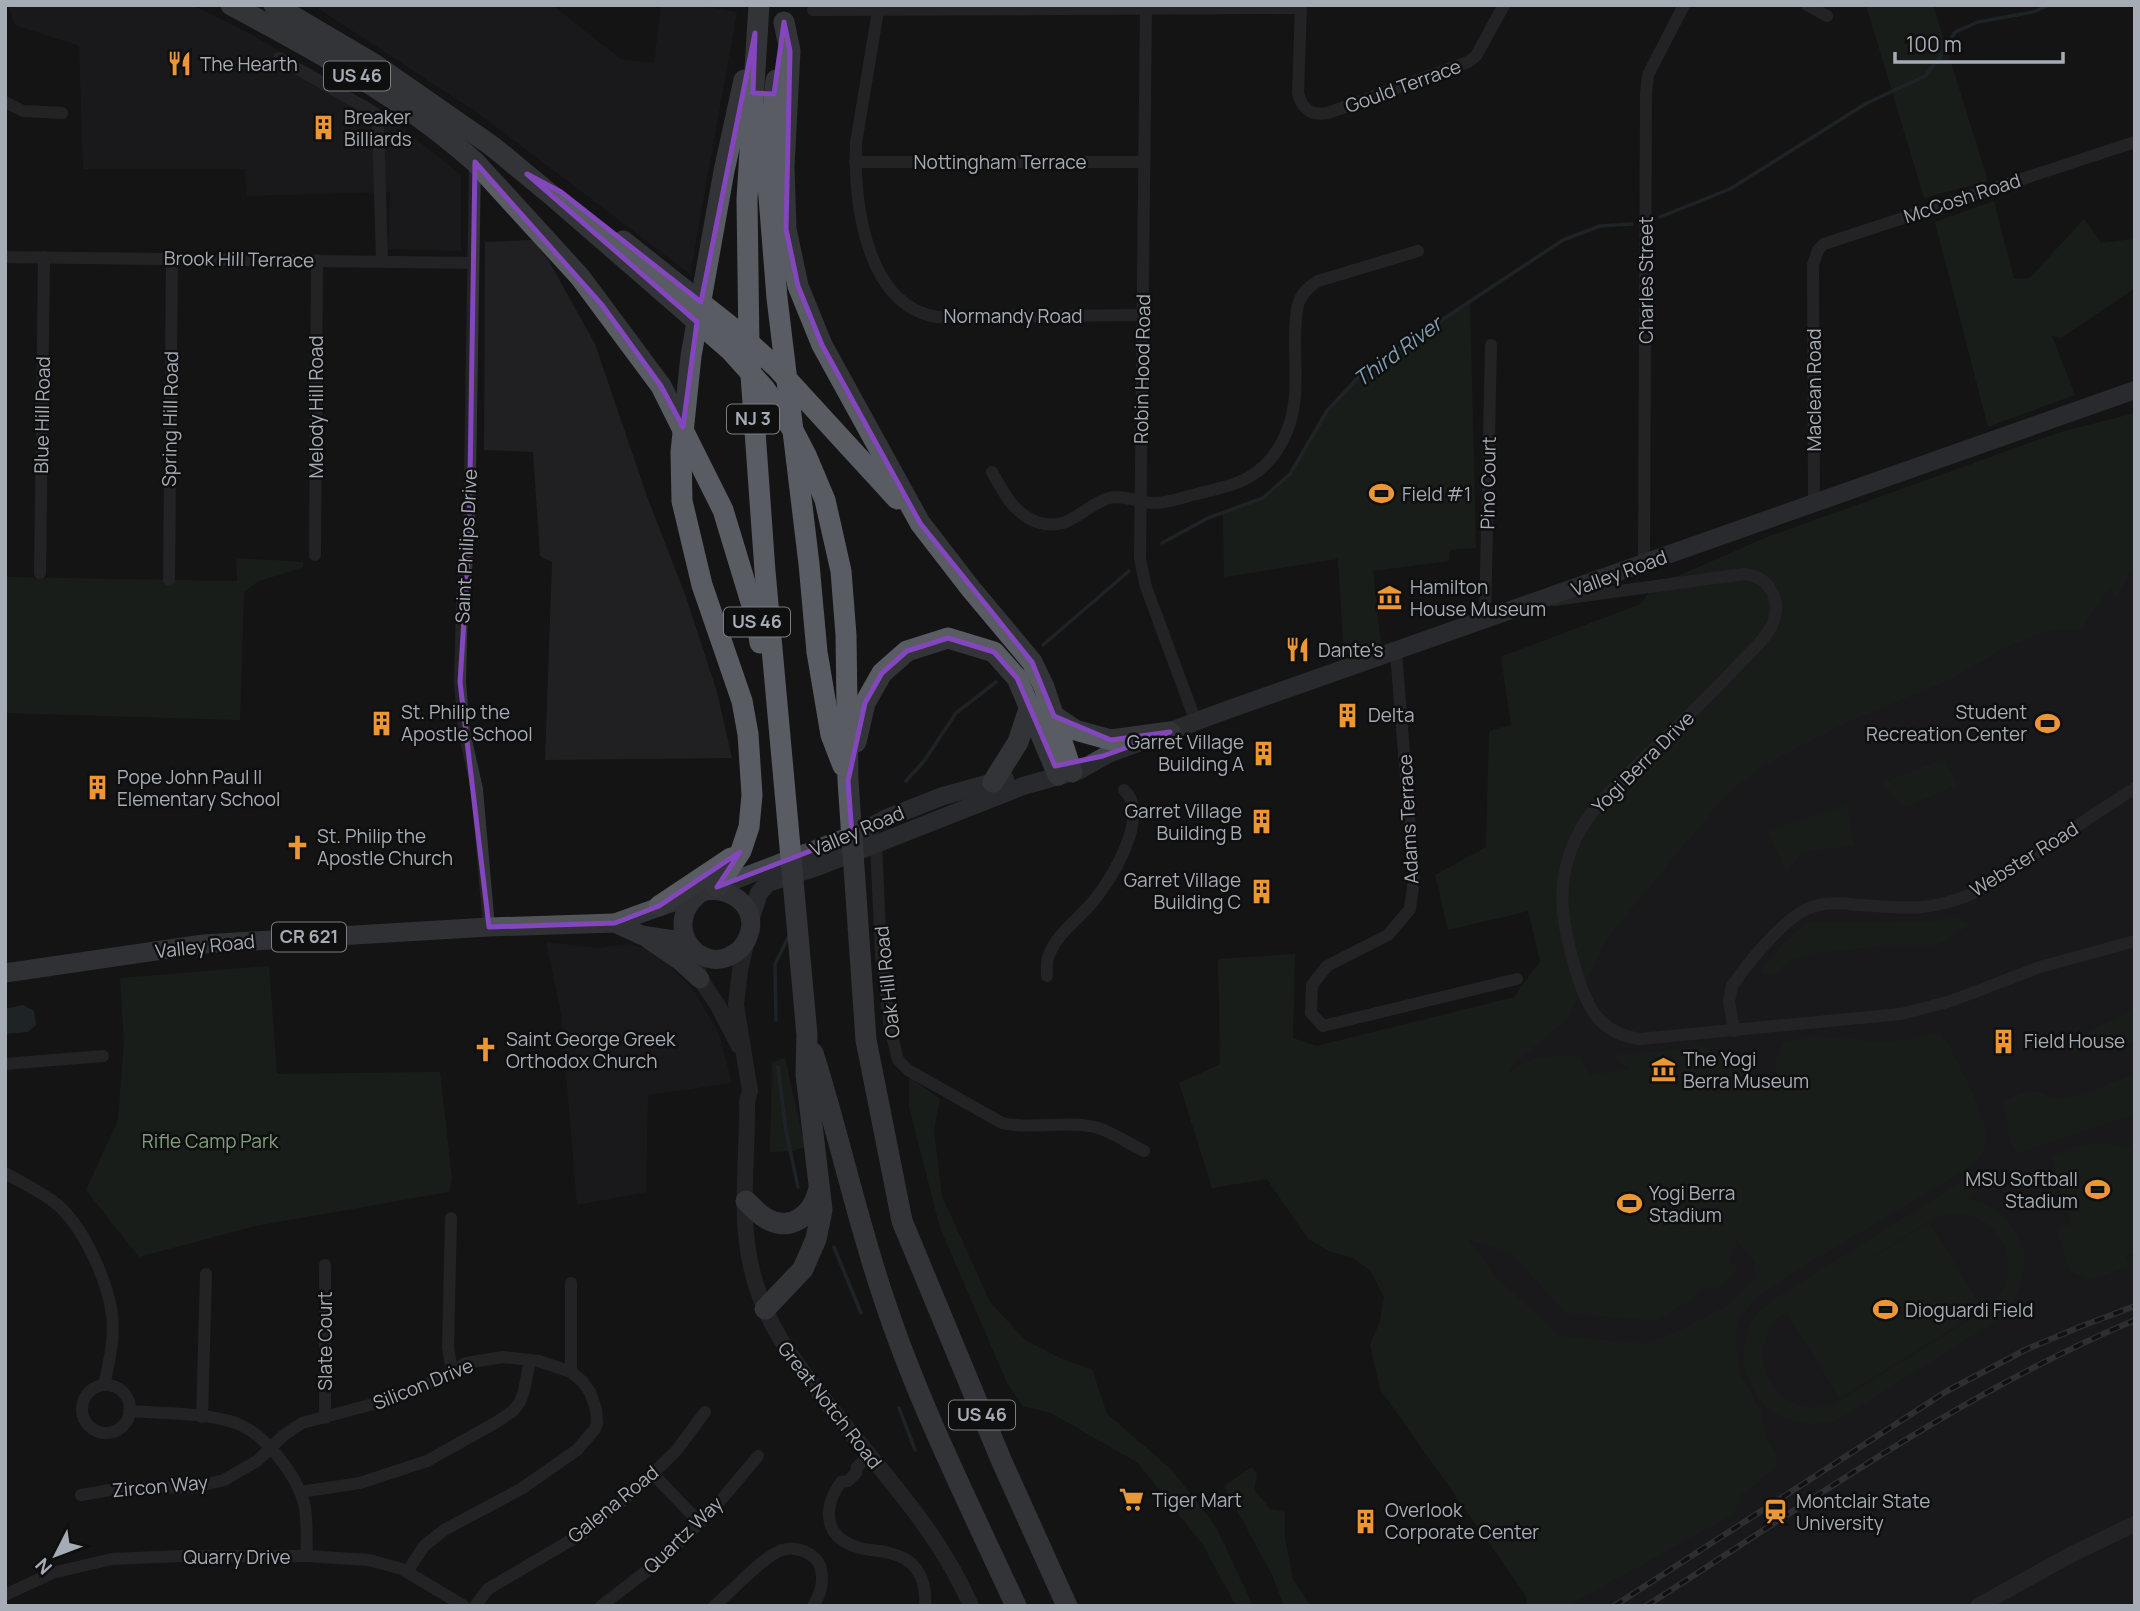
<svg xmlns="http://www.w3.org/2000/svg" width="2140" height="1611" font-family="Manrope,sans-serif">
<style>
.built{fill:#202022}
.green{fill:#202820;fill-rule:evenodd}
.water{fill:#2c363b}
.lines{fill:none;stroke-linecap:round;stroke-linejoin:round}
.stream{stroke:#2c363b;stroke-width:3.5}
.minor{stroke:#35363a;stroke-width:12}
.tertiary{stroke:#35363a;stroke-width:16}
.secondary{stroke:#43464a;stroke-width:18}
.primary{stroke:#515459;stroke-width:19}
.trunk{stroke:#595c62;stroke-width:21}
.rail-casing{stroke:#4c4f53;stroke-width:6}
.rail{stroke:#0f0f10;stroke-width:3.5;stroke-dasharray:10;stroke-linecap:butt}
.marked{fill:none;stroke:#8446bd;stroke-width:5;stroke-linejoin:round}
.labels{text-anchor:middle;stroke-width:5;stroke-linejoin:round;paint-order:stroke}
.shield{fill:#0f0f10;stroke:#797d84;stroke-width:2}
.shield-label{font-size:18px;font-weight:bold;fill:#a6acb5}
.poi-label{font-size:19px;fill:#a6acb5;stroke:#0f0f10;text-anchor:start}
.street-label{font-size:19px;fill:#a6acb5;stroke:#0f0f10}
.park-label{font-size:19px;fill:#80a07d;stroke:#0f0f10}
.water-label{font-size:21px;font-style:italic;fill:#7e9eaf;stroke:#0f0f10}
</style>
<rect width="100%" height="100%" fill="#141415"/>
<g class="built">
<path d="M8,5H192L245,31L374,106L461,175V251L388,249L390,192L247,196L245,169H83L79,46L15,25Z"/>
<path d="M319,5H552L621,59L654,63L661,5H698L737,12L690,274L478,113L319,9Z"/>
<path d="M533,240L549,261L595,344L648,499L686,597L717,692L732,758L545,760L552,562L540,556L533,452L484,450L485,242Z"/>
<path d="M2135,413V1606H1539L1457,1249L1478,1066L1551,992L1501,657L1641,604L1653,587L1765,538L2058,433Z"/>
<path d="M546,942L599,948L628,944L648,949L658,955L693,989L719,1034L732,1083L648,1095L646,1192L577,1205L561,1013Z"/>
</g>
<g class="green">
<path d="M1866,5H1933L1988,181L1924,198Z"/>
<path d="M1994,201L2014,279L2030,278L2084,219L2101,243L2135,239V288L2061,338L2052,336L2075,395L1988,427L1935,222Z"/>
<path d="M1470,301L1476,548L1450,550L1449,561L1373,571L1381,644L1344,655L1338,559L1224,577L1223,514L1263,498L1290,474L1327,411L1363,372Z"/>
<path d="M2135,413V564L2117,596L2110,587L2081,629L2049,630L2007,646L1949,680L1844,723L1757,769L1722,799L1607,938L1567,1019L1514,1063L1507,1075L1524,1063L1540,1057L1579,1056L1589,1075L1628,1069L1613,1056L1705,1046L1714,1055L1739,1063L1751,1079L1756,1075L1771,1091L1778,1084L1777,1063L1783,1044C1820,1027 1859,1045 1897,1041C1911,1040 1925,1034 1940,1033C1954,1051 1986,1117 1986,1140C1986,1150 1978,1158 1973,1165L1783,1278L1753,1300L1739,1319L1735,1340L1741,1376L1761,1411L1765,1436L1777,1455L1775,1468L1741,1495L1739,1503L1733,1514L1567,1606H1528L1525,1594L1380,1389L1370,1345L1380,1321L1384,1297L1370,1270L1353,1258L1331,1252L1308,1239L1267,1179L1212,1188L1179,1083L1220,1064L1218,959L1295,954L1293,1038L1317,1046L1514,997L1540,961L1528,911L1448,930L1435,875L1486,847L1489,731L1511,725L1501,657L1641,604L1653,587L1765,538L2058,433ZM1468,1239L1513,1254L1564,1312L1654,1321L1694,1298L1695,1293L1708,1287L1718,1289L1736,1269L1729,1259L1736,1239L1755,1262L1756,1278L1733,1302L1686,1328L1646,1344L1558,1336L1495,1276Z"/>
<path d="M236,558L303,562V567L257,582L244,592L240,720L5,713V577L237,581Z"/>
<path d="M1944,759L1957,785L1905,807L1883,783Z"/>
<path d="M1847,805L1854,845L1803,852L1786,871L1768,831Z"/>
<path d="M1959,918L1969,925L1941,943L1927,946H1881L1821,952L1788,961L1774,974H1764L1761,970L1787,940L1807,923L1920,922Z"/>
<path d="M269,966L277,1074L440,1072L452,1179L449,1192L255,1226L139,1257L86,1190L118,1120L124,1043L120,978Z"/>
<path d="M2135,1010V1042L2104,1044L2072,1053L2066,1042Z"/>
<path d="M785,1058L805,1147L792,1151L770,1152L772,1062Z"/>
<path d="M2135,1073V1114L2018,1153L2013,1149L2003,1103C2012,1098 2024,1091 2035,1092C2048,1094 2049,1102 2067,1098C2090,1094 2113,1082 2135,1073Z"/>
<path d="M909,1077L940,1099L934,1131L942,1196L990,1302L1025,1340L1064,1360L1092,1369L1107,1414L1172,1470L1216,1527L1253,1606H1236L1203,1545L1138,1463L1051,1413L1023,1406L1008,1385L940,1228L909,1107Z"/>
<path d="M2094,1144L2115,1145L2135,1150V1252L2125,1256L2129,1266L2089,1280L2070,1270L2057,1229L2072,1223L2051,1156L2075,1147Z"/>
<path d="M1967,1179L1976,1192L1967,1199C2032,1209 2041,1289 1991,1324L1837,1420C1788,1434 1743,1403 1745,1350C1746,1338 1749,1324 1757,1314C1763,1308 1771,1302 1778,1297ZM1962,1214C2013,1221 2025,1281 1984,1311L1836,1403C1776,1427 1734,1349 1786,1311L1840,1398L1983,1309L1929,1223L1799,1303L1932,1219L1944,1215Z"/>
<path d="M1252,1467L1257,1474L1254,1489L1270,1509L1285,1512V1539L1293,1579L1311,1606H1284L1272,1575L1224,1486Z"/>
</g>
<path class="water" d="M23,1005L34,1011L36,1025L28,1032L5,1034V1009Z"/>
<g class="lines">
<g class="stream">
<path d="M1660,217L1730,189L1867,103L1925,76L1939,59L1955,32L1978,22L2033,12L2049,5"/>
<path d="M1162,543L1208,518L1263,498L1290,474L1327,411L1363,372L1563,240L1600,226L1632,224"/>
<path d="M1043,645L1129,571"/>
<path d="M906,781L924,761L956,713L996,682"/>
<path d="M776,1020L775,964L789,936"/>
<path d="M778,1067L786,1131L798,1187"/>
<path d="M834,1247L861,1313"/>
<path d="M899,1408L915,1450"/>
</g>
<g class="minor">
<path d="M879,5L856,143C854,202 865,305 937,317L1143,315"/>
<path d="M1146,5L1140,559L1146,587L1196,722"/>
<path d="M1301,5L1298,93C1302,109 1311,116 1328,113L1468,62L1476,56L1504,5"/>
<path d="M1807,5L1827,16"/>
<path d="M813,10L1301,8"/>
<path d="M279,58L375,113L378,121L382,261"/>
<path d="M5,102L23,111L62,113"/>
<path d="M475,162L469,541L462,605L460,682L464,731L477,789L489,927"/>
<path d="M855,162H1144"/>
<path d="M5,257L473,263"/>
<path d="M992,472C1003,492 1014,514 1037,522C1070,533 1082,506 1109,498C1125,494 1140,504 1156,503C1168,503 1181,498 1192,495C1233,485 1262,481 1283,440C1305,398 1290,352 1297,309C1299,296 1308,287 1318,281L1418,251"/>
<path d="M1814,503L1813,265L1818,250L1824,244L2135,142"/>
<path d="M315,555L317,260"/>
<path d="M1644,564L1646,93L1648,75L1684,5"/>
<path d="M40,573L44,257"/>
<path d="M169,580L172,258"/>
<path d="M1554,600L1744,574C1769,576 1782,600 1773,623C1766,639 1750,652 1739,664C1707,699 1671,732 1637,765C1615,787 1590,809 1576,838C1554,885 1562,924 1576,971C1587,1008 1599,1033 1640,1039L1901,1014L1951,1001L2040,967L2135,941"/>
<path d="M1485,620L1491,345"/>
<path d="M1396,652L1414,879L1410,909L1388,935L1327,966L1312,985L1311,1013L1323,1026L1517,979"/>
<path d="M876,843L881,954L890,1028L898,1060L908,1070L1002,1123C1032,1130 1064,1120 1095,1127C1111,1131 1129,1144 1144,1151"/>
<path d="M1047,976C1047,969 1046,960 1049,955C1057,934 1076,921 1090,905C1110,883 1152,815 1124,790"/>
<path d="M1734,1031L1729,1001L1732,986C1748,963 1786,915 1812,907C1827,901 1844,904 1860,905C1907,908 1927,912 1972,894L2135,788"/>
<path d="M5,1064L103,1056"/>
<path d="M5,1173C22,1183 48,1195 61,1208C85,1231 108,1282 112,1315C115,1338 109,1363 104,1385"/>
<path d="M451,1218L448,1348L452,1371"/>
<path d="M571,1372V1283"/>
<circle cx="106" cy="1409" r="24"/>
<path d="M129,1411C164,1414 203,1412 236,1423C265,1434 296,1474 304,1503C308,1519 306,1540 307,1556"/>
<path d="M202,1417L206,1274"/>
<path d="M325,1418V1265"/>
<path d="M869,1456L857,1467L856,1473L848,1481L841,1482C823,1506 823,1537 857,1547C867,1551 879,1550 889,1553C917,1559 927,1579 925,1606"/>
<path d="M653,1474L700,1523"/>
<path d="M300,1492L360,1483L427,1461L495,1423L513,1411L520,1402L524,1391L530,1360"/>
<path d="M81,1495L116,1489L196,1487L224,1480L257,1461L284,1435L302,1423L396,1398L430,1383L466,1363L503,1357L539,1361L571,1372L582,1381L590,1392L596,1409L597,1423L595,1429L577,1450L521,1489L444,1530L424,1546L407,1572"/>
<path d="M5,1595L52,1573L112,1559L182,1556H307L369,1560L402,1569L464,1606"/>
<path d="M475,1606L488,1589L583,1533L639,1487L676,1451L705,1412"/>
<path d="M601,1606L661,1560L711,1512L758,1456"/>
<path d="M714,1606C730,1593 765,1555 782,1550C790,1548 800,1549 808,1553C815,1557 820,1562 821,1570C824,1582 820,1596 813,1606"/>
</g>
<g class="tertiary">
<path d="M746,944L740,970L736,1005L750,1091L747,1102C748,1156 739,1214 751,1266C764,1326 797,1365 834,1412C883,1473 940,1533 971,1606"/>
<path d="M697,967L700,979L717,1004L739,1046"/>
<path d="M1978,1606L2074,1553L2135,1524"/>
</g>
<g class="secondary">
<path d="M714,888L860,832L887,818L943,796L1005,779"/>
<path d="M751,917L759,893L768,883L820,866L1023,786L1080,770L1108,754L1227,710L2135,390"/>
</g>
<g class="primary">
<path d="M615,923C639,914 663,905 687,898C693,896 701,892 707,891C725,888 746,899 750,917C753,928 747,944 738,951C702,980 659,927 699,894"/>
<path d="M648,939L680,961L700,979"/>
<path d="M5,973L203,944L489,927L615,923L641,935L674,940L688,945"/>
</g>
<g class="trunk">
<path d="M231,5C316,50 402,97 475,162L580,277L661,386L723,510L757,622L760,643"/>
<path d="M274,5L374,64L492,146L555,198L730,350L765,389L794,432L806,455L825,500L841,571L846,635L848,781L866,1040L902,1221L1002,1462L1067,1606"/>
<path d="M759,5L747,199L749,347L765,571L807,1035L806,1074L822,1210L816,1239L803,1269L765,1309"/>
<path d="M784,22L790,51L784,167L786,229L798,286L822,345L920,523L971,589L1032,662L1044,687L1072,772"/>
<path d="M776,80L767,172L777,298L809,564L817,652L831,735L843,766"/>
<path d="M623,241L734,329L776,367L897,499"/>
<path d="M1054,716L1075,730L1111,740L1170,732"/>
<path d="M856,742L865,703L882,673L907,651L948,638L994,652L1017,678L1058,775"/>
<path d="M993,782L1018,742L1030,706"/>
<path d="M717,887L741,851L749,827L752,795L748,734L742,701L702,585L682,501L681,452L691,356L724,171L744,80"/>
<path d="M659,906L731,858"/>
<path d="M813,1053C840,1138 858,1225 887,1308C922,1411 971,1508 1016,1606"/>
<path d="M746,1201C753,1207 759,1215 767,1219C791,1232 812,1215 818,1192"/>
</g>
<defs>
<g id="rail">
<path d="M1614,1606L1947,1391L2027,1349L2082,1326L2135,1306"/>
<path d="M1646,1606C1805,1505 1961,1393 2135,1320"/>
</g>
</defs>
<use href="#rail" class="rail-casing"/>
<use href="#rail" class="rail"/>
</g>
<path d="M0 0H2140V1611H0ZM784,22L790,51L786,229L798,286L822,345L920,523L1032,662L1054,716L1111,740L1170,732L1103,756L1055,766L1017,678L994,652L948,638L907,651L882,673L865,703L848,781L852,835L717,887L740,852L659,906L615,923L489,927L460,682L469,541L475,162L602,305L661,386L683,427L697,322L527,174L561,192L701,302L755,33L753,93L774,94Z" fill="#141415" fill-opacity=".55" fill-rule="evenodd"/>
<path class="marked" d="M784,22L790,51L786,229L798,286L822,345L920,523L1032,662L1054,716L1111,740L1170,732L1103,756L1055,766L1017,678L994,652L948,638L907,651L882,673L865,703L848,781L852,835L717,887L740,852L659,906L615,923L489,927L460,682L469,541L475,162L602,305L661,386L683,427L697,322L527,174L561,192L701,302L755,33L753,93L774,94Z"/>
<defs>
<symbol id="restaurant-bare" viewBox="-9 -9 18 18"><path d="M-5-6h1v4h1v-4h1v4h1v-4h1v5L-1.5 .5V6h-2V.5L-5-1ZM5-6V6H3V1.5H1.5Q1.5-4 5-6Z" fill="#eb9736" stroke="#0f0f10" stroke-width="2.5" paint-order="stroke"/></symbol>
<symbol id="building-bare" viewBox="-9 -9 18 18"><path d="M-4-6H4V6H1V3H-1V6H-4ZM-2.5-4.3h1.7v1.8h-1.7ZM.8-4.3h1.7v1.8H.8ZM-2.5-1h1.7V.8h-1.7ZM.8-1h1.7V.8H.8Z" fill="#eb9736" stroke="#0f0f10" stroke-width="2.5" paint-order="stroke"/></symbol>
<symbol id="stadium-bare" viewBox="-9 -9 18 18"><path d="M0-5a6.5 5 0 1 0 0 10a6.5 5 0 1 0 0-10ZM-3.5-1.8h7v3.6h-7Z" fill="#eb9736" stroke="#0f0f10" stroke-width="2.5" paint-order="stroke"/></symbol>
<symbol id="museum-bare" viewBox="-9 -9 18 18"><path d="M0-6L6-3V-2H-6V-3ZM-5-1h2V3h-2ZM-1-1h2V3h-2ZM3-1h2V3H3ZM-6 4H6V6H-6Z" fill="#eb9736" stroke="#0f0f10" stroke-width="2.5" paint-order="stroke"/></symbol>
<symbol id="church-bare" viewBox="-9 -9 18 18"><path d="M-1.2-6h2.4v3.5h3.3v2.4h-3.3V6h-2.4V-.1h-3.3v-2.4h3.3Z" fill="#eb9736" stroke="#0f0f10" stroke-width="2.5" paint-order="stroke"/></symbol>
<symbol id="supermarket-bare" viewBox="-9 -9 18 18"><path d="M-6-5.5h2.5l.6 2H6L4.5 2H-2.5L-4.4-4H-6ZM-1.5 3.2a1.3 1.3 0 1 0 .1 0ZM3 3.2a1.3 1.3 0 1 0 .1 0Z" fill="#eb9736" stroke="#0f0f10" stroke-width="2.5" paint-order="stroke"/></symbol>
<symbol id="station-bare" viewBox="-9 -9 18 18"><path d="M-3-6H3Q5-6 5-4V2Q5 4 3 4L4.5 6H3L1.5 4h-3L-3 6H-4.5L-3 4Q-5 4-5 2V-4Q-5-6-3-6ZM-3.5-4v3h7v-3ZM-3.5 1v1.5H-2V1ZM2 1v1.5H3.5V1Z" fill="#eb9736" stroke="#0f0f10" stroke-width="2.5" paint-order="stroke"/></symbol>
</defs>
<g fill-rule="evenodd">
<use href="#restaurant-bare" x="162" y="46" width="35" height="35"/>
<use href="#building-bare" x="306" y="110" width="35" height="35"/>
<use href="#stadium-bare" x="1364" y="476" width="35" height="35"/>
<use href="#museum-bare" x="1372" y="580" width="35" height="35"/>
<use href="#restaurant-bare" x="1280" y="632" width="35" height="35"/>
<use href="#building-bare" x="1330" y="698" width="35" height="35"/>
<use href="#building-bare" x="364" y="706" width="35" height="35"/>
<use href="#stadium-bare" x="2030" y="706" width="35" height="35"/>
<use href="#building-bare" x="1246" y="736" width="35" height="35"/>
<use href="#building-bare" x="80" y="770" width="35" height="35"/>
<use href="#building-bare" x="1244" y="804" width="35" height="35"/>
<use href="#church-bare" x="280" y="830" width="35" height="35"/>
<use href="#building-bare" x="1244" y="874" width="35" height="35"/>
<use href="#building-bare" x="1986" y="1024" width="35" height="35"/>
<use href="#church-bare" x="468" y="1032" width="35" height="35"/>
<use href="#museum-bare" x="1646" y="1052" width="35" height="35"/>
<use href="#stadium-bare" x="2080" y="1172" width="35" height="35"/>
<use href="#stadium-bare" x="1612" y="1186" width="35" height="35"/>
<use href="#stadium-bare" x="1868" y="1292" width="35" height="35"/>
<use href="#supermarket-bare" x="1114" y="1482" width="35" height="35"/>
<use href="#station-bare" x="1758" y="1494" width="35" height="35"/>
<use href="#building-bare" x="1348" y="1504" width="35" height="35"/>
</g>
<g class="labels">
<g class="shield">
<rect x="324" y="61.5" width="66" height="29" rx="5"/>
<rect x="727" y="404.5" width="52" height="29" rx="5"/>
<rect x="724" y="607.5" width="66" height="29" rx="5"/>
<rect x="272" y="922.5" width="74" height="29" rx="5"/>
<rect x="949" y="1400.5" width="66" height="29" rx="5"/>
</g>
<g class="shield-label">
<text x="357" y="82">US 46</text>
<text x="753" y="425">NJ 3</text>
<text x="757" y="628">US 46</text>
<text x="309" y="943">CR 621</text>
<text x="982" y="1421">US 46</text>
</g>
<g class="poi-label">
<text x="200" y="71">The Hearth</text>
<text x="344" y="124">Breaker<tspan x="344" dy="22">Billiards</tspan></text>
<text x="1402" y="501">Field #1</text>
<text x="1410" y="594">Hamilton<tspan x="1410" dy="22">House Museum</tspan></text>
<text x="1318" y="657">Dante's</text>
<text x="401" y="719">St. Philip the<tspan x="401" dy="22">Apostle School</tspan></text>
<text x="2027" y="719" text-anchor="end">Student<tspan x="2027" dy="22">Recreation Center</tspan></text>
<text x="1368" y="722">Delta</text>
<text x="1244" y="749" text-anchor="end">Garret Village<tspan x="1244" dy="22">Building A</tspan></text>
<text x="117" y="784">Pope John Paul II<tspan x="117" dy="22">Elementary School</tspan></text>
<text x="1242" y="818" text-anchor="end">Garret Village<tspan x="1242" dy="22">Building B</tspan></text>
<text x="317" y="843">St. Philip the<tspan x="317" dy="22">Apostle Church</tspan></text>
<text x="1241" y="887" text-anchor="end">Garret Village<tspan x="1241" dy="22">Building C</tspan></text>
<text x="506" y="1046">Saint George Greek<tspan x="506" dy="22">Orthodox Church</tspan></text>
<text x="2024" y="1048">Field House</text>
<text x="1683" y="1066">The Yogi<tspan x="1683" dy="22">Berra Museum</tspan></text>
<text x="2078" y="1186" text-anchor="end">MSU Softball<tspan x="2078" dy="22">Stadium</tspan></text>
<text x="1649" y="1200">Yogi Berra<tspan x="1649" dy="22">Stadium</tspan></text>
<text x="1905" y="1317">Dioguardi Field</text>
<text x="1152" y="1507">Tiger Mart</text>
<text x="1796" y="1508">Montclair State<tspan x="1796" dy="22">University</tspan></text>
<text x="1385" y="1517">Overlook<tspan x="1385" dy="22">Corporate Center</tspan></text>
</g>
<g class="street-label">
<text transform="translate(1403 86) rotate(-20)" y="7">Gould Terrace</text>
<text x="1000" y="169">Nottingham Terrace</text>
<text transform="translate(1962 198) rotate(-18)" y="7">McCosh Road</text>
<text transform="translate(239 259) rotate(1)" y="7">Brook Hill Terrace</text>
<text transform="translate(1646 280) rotate(-90)" y="7">Charles Street</text>
<text x="1013" y="323">Normandy Road</text>
<text transform="translate(1142 369) rotate(-89)" y="7">Robin Hood Road</text>
<text transform="translate(1814 390) rotate(-90)" y="7">Maclean Road</text>
<text transform="translate(316 407) rotate(-90)" y="7">Melody Hill Road</text>
<text transform="translate(42 415) rotate(-89)" y="7">Blue Hill Road</text>
<text transform="translate(170 419) rotate(-89)" y="7">Spring Hill Road</text>
<text transform="translate(1488 483) rotate(-89)" y="7">Pino Court</text>
<text transform="translate(466 546) rotate(-87)" y="7">Saint Philips Drive</text>
<text transform="translate(1619 573) rotate(-20)" y="7">Valley Road</text>
<text transform="translate(1643 762) rotate(-45)" y="7">Yogi Berra Drive</text>
<text transform="translate(1408 819) rotate(-93)" y="7">Adams Terrace</text>
<text transform="translate(857 831) rotate(-23)" y="7">Valley Road</text>
<text transform="translate(2024 859) rotate(-32)" y="7">Webster Road</text>
<text transform="translate(205 946) rotate(-6)" y="7">Valley Road</text>
<text transform="translate(887 982) rotate(-96)" y="7">Oak Hill Road</text>
<text transform="translate(325 1341) rotate(-90)" y="7">Slate Court</text>
<text transform="translate(423 1384) rotate(-22)" y="7">Silicon Drive</text>
<text transform="translate(830 1405) rotate(52)" y="7">Great Notch Road</text>
<text transform="translate(160 1486) rotate(-5)" y="7">Zircon Way</text>
<text transform="translate(613 1504) rotate(-39)" y="7">Galena Road</text>
<text transform="translate(683 1535) rotate(-44)" y="7">Quartz Way</text>
<text x="237" y="1564">Quarry Drive</text>
</g>
<g class="park-label">
<text x="210" y="1148">Rifle Camp Park</text>
</g>
<g class="water-label">
<text transform="translate(1398 352) rotate(-36)" y="7">Third River</text>
</g>
</g>
<rect width="2140" height="1611" fill="none" stroke="#a6acb5" stroke-width="14"/>
<g transform="translate(56 1555) rotate(228)" stroke="#0f0f10" stroke-width="5" paint-order="stroke">
<path d="M0-5L12 26L0 18L-12 26Z" fill="#a6acb5"/>
<text y="-10" font-size="19" font-weight="bold" text-anchor="middle" fill="#a6acb5">N</text>
</g>
<path d="M1895 52v10h168v-10" fill="none" stroke="#a6acb5" stroke-width="3.5"/>
<text x="1906" y="52" font-size="21" fill="#a6acb5" stroke="#0f0f10" stroke-width="5" paint-order="stroke">100 m</text>
</svg>
